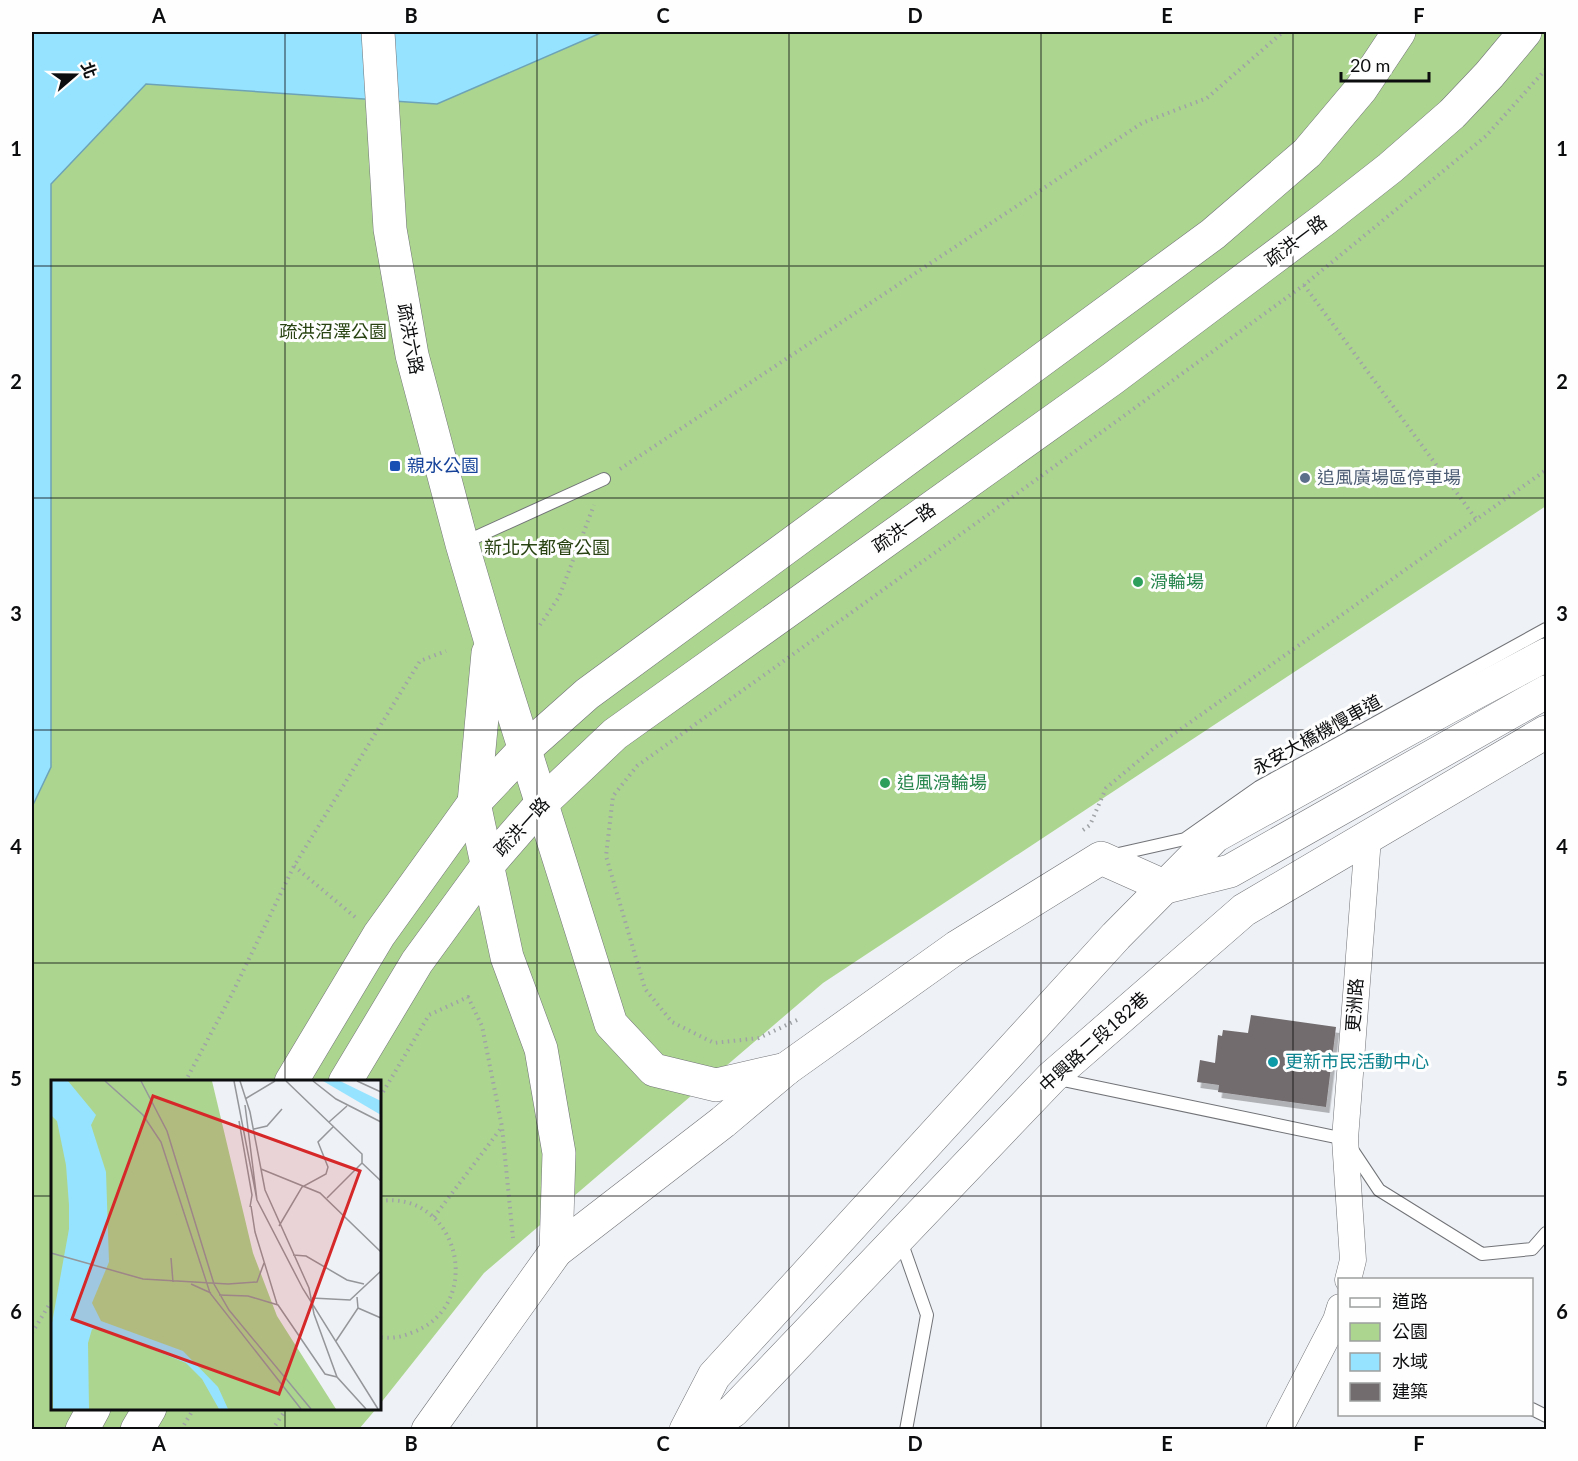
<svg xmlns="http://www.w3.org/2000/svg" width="1578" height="1461" font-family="Lato,'Noto Sans TC',sans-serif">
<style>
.green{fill:#acd58f}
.water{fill:#96e3ff;stroke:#6da3b7;stroke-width:1.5}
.building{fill:#726c6e;filter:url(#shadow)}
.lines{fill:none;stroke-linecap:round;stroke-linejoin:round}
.lane-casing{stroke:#717377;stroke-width:14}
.street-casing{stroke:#717377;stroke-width:27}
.secondary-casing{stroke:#717377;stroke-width:34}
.path{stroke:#a0a3a6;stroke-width:4;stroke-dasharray:1.5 4.5;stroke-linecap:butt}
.lane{stroke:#fff;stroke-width:12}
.street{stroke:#fff;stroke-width:26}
.secondary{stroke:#fff;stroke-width:33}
.grid{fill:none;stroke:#0c0d0e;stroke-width:1.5;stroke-opacity:0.55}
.transit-dot{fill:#1a4fb4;stroke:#fefefe;stroke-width:2}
.service-dot{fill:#5c6f8a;stroke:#fefefe;stroke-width:2}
.leisure-dot{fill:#2e9e5b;stroke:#fefefe;stroke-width:2}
.culture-dot{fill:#0f9aa8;stroke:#fefefe;stroke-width:2}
.labels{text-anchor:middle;stroke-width:6;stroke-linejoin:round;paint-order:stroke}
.street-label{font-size:18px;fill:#0c0d0e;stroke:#fefefe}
.park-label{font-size:18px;fill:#284311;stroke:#fefefe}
.transit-label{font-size:18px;fill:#164399;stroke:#fefefe;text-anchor:start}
.service-label{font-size:18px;fill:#4e5e75;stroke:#fefefe;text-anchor:start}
.leisure-label{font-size:18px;fill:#27864d;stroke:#fefefe;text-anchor:start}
.culture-label{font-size:18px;fill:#0d838f;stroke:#fefefe;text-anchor:start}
.inset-road{fill:none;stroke:#949699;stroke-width:1.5}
.view{fill:#d62828;fill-opacity:0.15;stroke:#d62828;stroke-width:3}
.inset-edge{fill:none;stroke:#0c0d0e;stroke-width:3}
.neatline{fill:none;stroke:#0c0d0e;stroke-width:2}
.grid-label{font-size:20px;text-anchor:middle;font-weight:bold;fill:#0c0d0e}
</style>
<defs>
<filter id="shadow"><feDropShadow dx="3.5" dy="6" stdDeviation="0" flood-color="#0004"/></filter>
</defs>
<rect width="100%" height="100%" fill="#eef1f6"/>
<path class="green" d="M32,32H1546V506L823,983L484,1273L380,1404V1082H52V1408L376,1409L359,1429H32Z"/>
<path class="water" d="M32,32H603L437,104L146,84L51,184V767L32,807Z"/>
<path class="building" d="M1251,1015L1336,1027L1326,1107L1218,1092L1219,1085L1197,1082L1200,1060L1215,1063L1218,1035L1222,1036L1223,1030L1248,1033Z"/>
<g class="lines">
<defs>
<g id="lane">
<path d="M463,543L604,479"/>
<path d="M1114,855L1185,839L1259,787L1546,629"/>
<path d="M1058,1079L1345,1139L1379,1190L1482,1254L1532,1249L1546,1233"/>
<path d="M901,1241L927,1315L906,1430"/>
<path d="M1532,1409L1546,1416"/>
</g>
<g id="street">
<path d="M1348,1280L1353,1260L1345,1139L1368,838"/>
<path d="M1279,1430L1336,1320L1340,1307"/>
</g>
<g id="secondary">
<path d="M378,32L390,229L412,355L462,544L490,639L611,1024L654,1070L716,1085L786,1069"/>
<path d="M291,1082L379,935L474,803L524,750L587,694L1213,234L1307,153L1361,89L1399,32"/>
<path d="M345,1082L417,962L487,866L541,804L615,734L1112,379L1325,219L1390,168L1452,114L1489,75L1525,32"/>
<path d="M556,1251L723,1122L786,1069L957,947L1101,858L1166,887L1230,871L1546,692"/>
<path d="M82,1430L94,1408"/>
<path d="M137,1430L150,1408"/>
<path d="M428,1430L556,1251L559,1153L541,1049L507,957L474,803L488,653"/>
<path d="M686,1430L714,1376L1116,936L1215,836L1448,707L1546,655"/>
<path d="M704,1430L733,1411L1052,1077L1244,910L1546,732"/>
</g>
</defs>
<use href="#lane" class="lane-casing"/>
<use href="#street" class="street-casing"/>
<use href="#secondary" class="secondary-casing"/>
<g class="path">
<path d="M1304,285L1476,519"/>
<path d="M620,469L1142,123L1207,98L1283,32"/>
<path d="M540,625L559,597L594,505"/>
<path d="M1083,830L1090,825L1106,788L1154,748L1546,470"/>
<path d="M294,866L355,917"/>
<path d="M797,1020L759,1038L714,1043L672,1022L645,989L606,856L613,796L637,766L982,519L1304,285L1486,136L1546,69"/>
<path d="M185,1082L231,996L294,866L420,661L446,651"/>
<path d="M380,1097L429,1015L468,997L482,1026L502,1127L513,1238"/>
<path d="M380,1201C459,1190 487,1306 411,1333C402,1337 390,1339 380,1337"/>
<path d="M434,1217L502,1127"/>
<path d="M32,1333L52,1300"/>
<path d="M181,1430L194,1408"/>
<path d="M272,1430L287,1408"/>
</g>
<use href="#lane" class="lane"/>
<use href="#street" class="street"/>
<use href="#secondary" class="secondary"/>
</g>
<path class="grid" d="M285,32V1082M537,32V1430M789,32V1430M1041,32V1430M1293,32V1430M32,266H1546M32,498H1546M32,730H1546M32,963H1546M32,1196H52M380,1196H1546M285,1408V1430"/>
<rect class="transit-dot" x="389" y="460" width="12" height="12" rx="3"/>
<circle class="service-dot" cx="1305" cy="478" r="6"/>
<g class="leisure-dot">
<circle cx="1138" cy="582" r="6"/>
<circle cx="885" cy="783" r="6"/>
</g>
<circle class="culture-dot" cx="1273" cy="1062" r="6"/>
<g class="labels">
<g class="street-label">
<text transform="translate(1296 241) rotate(-37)" y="6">疏洪一路</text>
<text transform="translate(410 339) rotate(79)" y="6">疏洪六路</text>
<text transform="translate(904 528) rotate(-35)" y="6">疏洪一路</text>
<text transform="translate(1317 735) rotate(-29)" y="6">永安大橋機慢車道</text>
<text transform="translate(522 827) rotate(-48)" y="6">疏洪一路</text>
<text transform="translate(1355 1005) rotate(-86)" y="6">更洲路</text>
<text transform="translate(1094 1042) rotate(-42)" y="6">中興路二段182巷</text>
</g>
<g class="park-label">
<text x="333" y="338">疏洪沼澤公園</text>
<text x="547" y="554">新北大都會公園</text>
</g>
<g class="transit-label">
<text x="407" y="472">親水公園</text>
</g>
<g class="service-label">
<text x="1317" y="484">追風廣場區停車場</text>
</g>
<g class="leisure-label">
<text x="1150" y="588">滑輪場</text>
<text x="897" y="789">追風滑輪場</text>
</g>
<g class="culture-label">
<text x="1285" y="1068">更新市民活動中心</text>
</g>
</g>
<g transform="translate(51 1080)">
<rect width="330" height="330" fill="#eef1f6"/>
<path d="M0,1H161L202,173L226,236L285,329H0Z" fill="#acd58f"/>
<path d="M0,1H17L45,35L40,45L55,92L58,182L41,223L50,241L132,271L167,307L177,329H168L151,299L135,283L51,249H41L37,263L38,329H2L1,243L18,149V125L15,85L6,41L0,35ZM272,1H289L330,21V35Z" fill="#96e3ff"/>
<path class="inset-road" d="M54,1L92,35L110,62L159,213L250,329M90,1L116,51L163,204L178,230L260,329M183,1L206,120M189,1L199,32L214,110L258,208L263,234L286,297L315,329M235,1L311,74V83L276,118M262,1L285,19L330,42M306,1L330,12M194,19L224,1M194,25L206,120L252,209L327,329M188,41L201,115L199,127M278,42L296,26M203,49L216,46L231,29M311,83L330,101M210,89L269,113L330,172M200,126L204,152L226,224M228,146L251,107L275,94L277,87L267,62L283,46M0,173L92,199L177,204L206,202L213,183M242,175L255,176L296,200L313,204M120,178L122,202M140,204L160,213M168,215L197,216L227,225L274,294L286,297M261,218L299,220L330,191M307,228L330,238M285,261L307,228L306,217"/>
<path class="view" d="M102,16L309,91L228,314L21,239Z"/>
<rect width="330" height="330" class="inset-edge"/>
</g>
<rect width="1578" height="1461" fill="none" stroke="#fefefe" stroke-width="66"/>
<rect x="1338" y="1278" width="195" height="138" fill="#fefefe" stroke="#9d9e9e" stroke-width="1.5"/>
<rect x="1350" y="1298" width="30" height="9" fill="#ffffff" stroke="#9d9e9e" stroke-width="1.5"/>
<text x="1392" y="1308" font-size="18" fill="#0c0d0e">道路</text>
<rect x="1350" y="1323" width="30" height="18" fill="#acd58f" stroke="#9d9e9e" stroke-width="1.5"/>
<text x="1392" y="1338" font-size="18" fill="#0c0d0e">公園</text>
<rect x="1350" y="1353" width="30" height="18" fill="#96e3ff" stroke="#9d9e9e" stroke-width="1.5"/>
<text x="1392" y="1368" font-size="18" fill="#0c0d0e">水域</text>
<rect x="1350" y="1383" width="30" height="18" fill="#726c6e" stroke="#9d9e9e" stroke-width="1.5"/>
<text x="1392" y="1398" font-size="18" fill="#0c0d0e">建築</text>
<g transform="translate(75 75) rotate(70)" stroke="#fefefe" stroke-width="4.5" paint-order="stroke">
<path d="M0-4.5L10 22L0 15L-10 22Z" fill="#0c0d0e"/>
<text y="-9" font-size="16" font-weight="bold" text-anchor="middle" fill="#0c0d0e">北</text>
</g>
<path d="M1341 72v9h88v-9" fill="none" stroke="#0c0d0e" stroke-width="3"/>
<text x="1350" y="72" font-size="18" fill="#0c0d0e" stroke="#fefefe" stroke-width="4.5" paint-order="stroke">20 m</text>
<rect x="33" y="33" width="1512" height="1395" class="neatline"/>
<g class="grid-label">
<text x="159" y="23">A</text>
<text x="411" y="23">B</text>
<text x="663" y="23">C</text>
<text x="915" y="23">D</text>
<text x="1167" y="23">E</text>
<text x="1419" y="23">F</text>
<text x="16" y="156">1</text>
<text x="1562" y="156">1</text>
<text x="16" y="389">2</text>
<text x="1562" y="389">2</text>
<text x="16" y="621">3</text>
<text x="1562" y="621">3</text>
<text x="16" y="854">4</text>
<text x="1562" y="854">4</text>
<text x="16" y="1086">5</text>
<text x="1562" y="1086">5</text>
<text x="16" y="1319">6</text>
<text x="1562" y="1319">6</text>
<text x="159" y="1451">A</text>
<text x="411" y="1451">B</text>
<text x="663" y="1451">C</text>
<text x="915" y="1451">D</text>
<text x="1167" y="1451">E</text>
<text x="1419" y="1451">F</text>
</g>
</svg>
